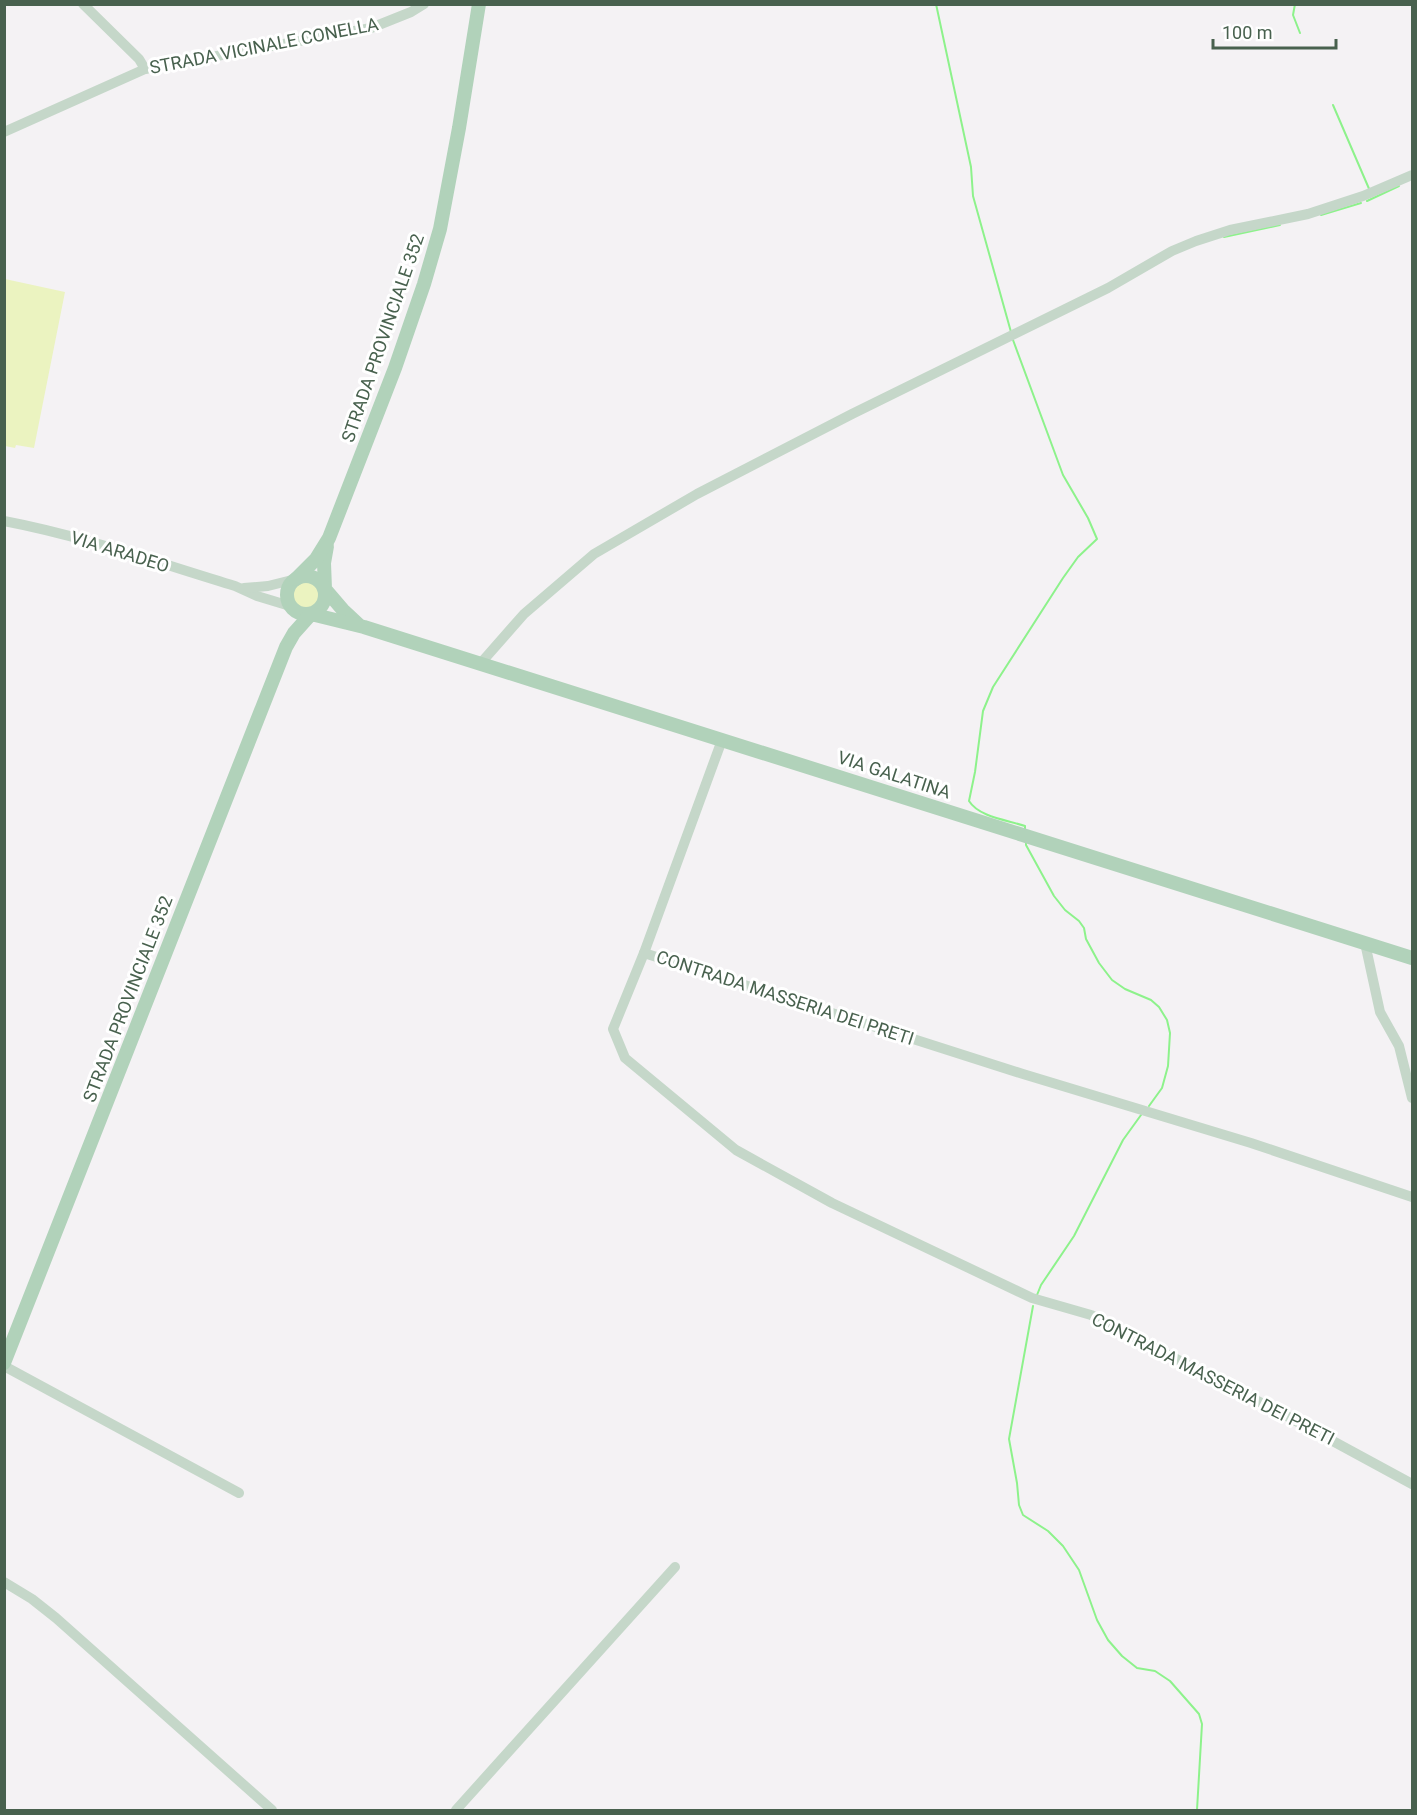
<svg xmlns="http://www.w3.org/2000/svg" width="1417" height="1815" font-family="Roboto,sans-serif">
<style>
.green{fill:#ebf3c0}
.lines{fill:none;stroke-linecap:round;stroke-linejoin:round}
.stream{stroke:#8df28b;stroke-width:2}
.minor{stroke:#c5d7c9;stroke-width:10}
.major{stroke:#b1d2ba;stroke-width:14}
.labels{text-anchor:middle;stroke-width:6;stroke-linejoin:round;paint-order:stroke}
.street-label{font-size:18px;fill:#48614e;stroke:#fff}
</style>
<rect width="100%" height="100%" fill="#f4f2f4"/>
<g class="green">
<path d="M5,279L65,292L34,448L16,445L15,448L5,446Z"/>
<circle cx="306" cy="595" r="16"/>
</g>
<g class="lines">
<g class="stream">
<path d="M936,4L971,167L973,196L1011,332"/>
<path d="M1295,4L1293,15L1300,33"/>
<path d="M1333,105L1370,191"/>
<path d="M1367,201L1399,186"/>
<path d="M1321,215L1361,203"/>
<path d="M1224,237L1280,225"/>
<path d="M1013,340L1063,475L1088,518L1097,539L1078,557L1063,578L993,687L983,711L975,772L969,801C979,817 1007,820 1025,826V830"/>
<path d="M1026,841V845L1054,896L1065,910L1079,921L1084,928L1086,939L1099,963L1112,980L1125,989L1151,1000L1159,1007L1167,1020L1170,1033L1168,1066L1162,1088L1149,1106"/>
<path d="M1037,1295L1041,1285L1074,1236L1123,1140L1141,1115"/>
<path d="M1033,1306L1009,1439L1017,1483L1019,1505L1023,1515L1048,1531L1063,1546L1079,1570L1097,1620L1108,1640L1122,1656L1137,1668L1155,1671L1170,1681L1199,1714L1202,1724L1197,1810"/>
</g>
<g class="minor">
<path d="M83,4L139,59L145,69"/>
<path d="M4,132L145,69L371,28L411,12L424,4"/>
<path d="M4,521C83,536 159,563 235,586L257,596L290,606"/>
<path d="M244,588L268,586L296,579"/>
<path d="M480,664L524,614L594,554L697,494L852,414L1108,288L1172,251L1196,241L1230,230L1308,214L1363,196L1412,175"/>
<path d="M1365,943L1380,1012L1399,1046L1412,1098"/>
<path d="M644,953L722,740"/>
<path d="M1412,1197L1251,1143L1023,1074L644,953L613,1029L625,1058L736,1150L832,1203L1032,1298L1091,1315L1283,1414L1412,1484"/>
<path d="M4,1366L239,1493"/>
<path d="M4,1582L32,1599L56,1618L272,1810"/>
<path d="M456,1810L675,1567"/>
</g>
<g class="major">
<path d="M327,546L324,563L325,589L343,610L358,624"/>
<circle cx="306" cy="595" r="19"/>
<path d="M296,579L316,559L329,538L395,368L424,284L440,229L459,128L479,4"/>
<path d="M4,1363L286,647L294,633L311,614L364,627L532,680L1412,958"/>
</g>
</g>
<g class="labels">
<g class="street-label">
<text transform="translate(264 46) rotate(-11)" y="6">STRADA VICINALE CONELLA</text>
<text transform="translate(383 338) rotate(-71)" y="6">STRADA PROVINCIALE 352</text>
<text transform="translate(120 552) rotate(17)" y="6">VIA ARADEO</text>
<text transform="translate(894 775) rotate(18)" y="6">VIA GALATINA</text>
<text transform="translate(785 998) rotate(18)" y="6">CONTRADA MASSERIA DEI PRETI</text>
<text transform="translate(128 999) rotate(-69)" y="6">STRADA PROVINCIALE 352</text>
<text transform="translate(1213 1379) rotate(27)" y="6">CONTRADA MASSERIA DEI PRETI</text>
</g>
</g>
<rect width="1417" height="1815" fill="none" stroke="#48614e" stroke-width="12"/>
<path d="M1213 39v9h123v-9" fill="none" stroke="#48614e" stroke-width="3"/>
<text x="1222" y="39" font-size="18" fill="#48614e" stroke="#ffffff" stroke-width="4.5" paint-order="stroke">100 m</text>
</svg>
